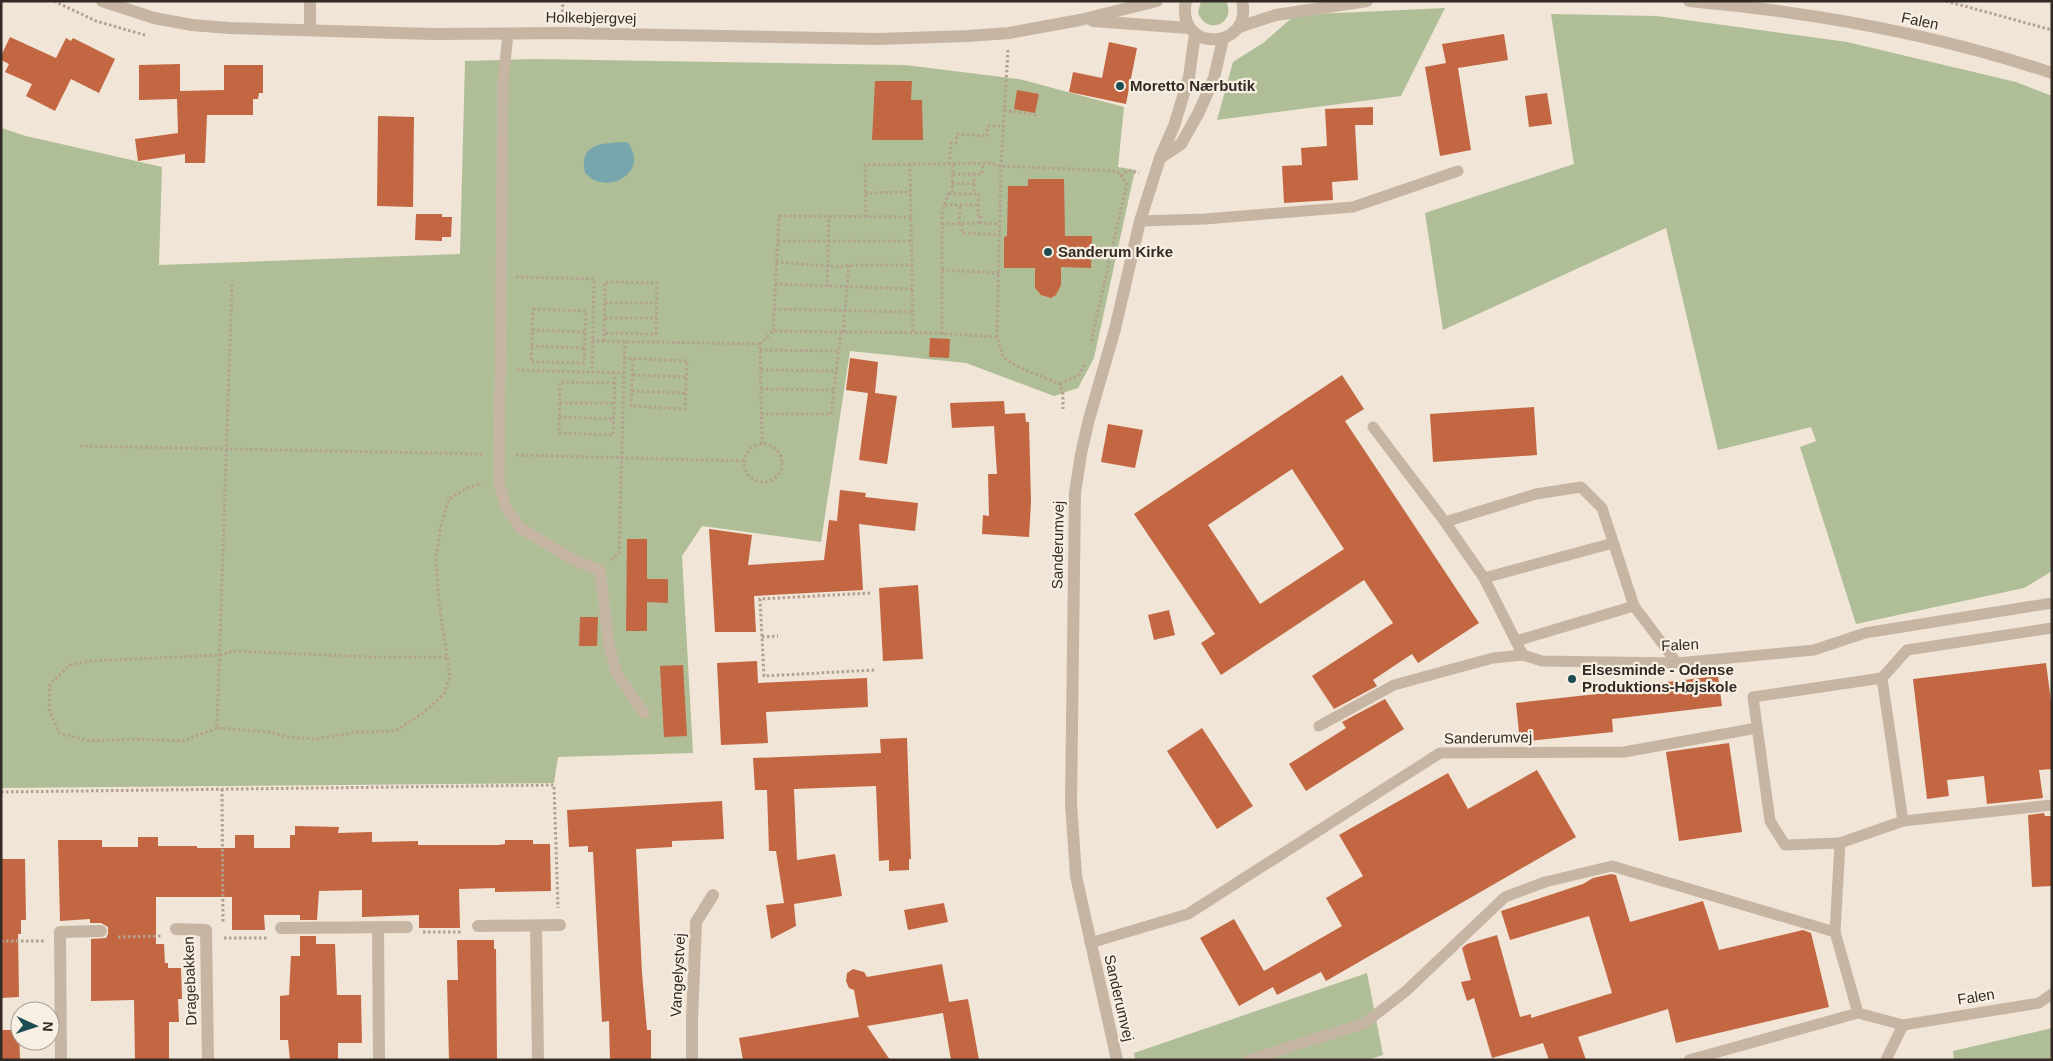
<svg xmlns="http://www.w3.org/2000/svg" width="2053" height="1061" font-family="Helvetica,sans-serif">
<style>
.green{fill:#b0be98}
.water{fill:#77a7ac}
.building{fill:#c36743;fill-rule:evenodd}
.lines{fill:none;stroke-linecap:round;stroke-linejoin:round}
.path{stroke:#b3a08e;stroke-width:3;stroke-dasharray:2.5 2.5;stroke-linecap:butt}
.service{stroke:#c7b5a4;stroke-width:11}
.minor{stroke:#c7b5a4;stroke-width:12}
.tertiary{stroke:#c7b5a4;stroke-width:12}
.poi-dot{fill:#1c4d53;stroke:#f8efe3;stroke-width:2}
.labels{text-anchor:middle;stroke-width:4.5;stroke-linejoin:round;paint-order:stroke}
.street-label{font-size:15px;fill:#332a25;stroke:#f8efe3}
.poi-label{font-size:15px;font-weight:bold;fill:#332a25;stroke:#f8efe3;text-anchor:start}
</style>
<rect width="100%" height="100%" fill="#f0e5d7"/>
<g class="green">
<path d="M1201,1H1226C1237,22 1208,37 1198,13Z"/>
<path d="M1445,8L1401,96L1217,120L1233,62L1263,43L1295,15Z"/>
<path d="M1551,14L1657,16L1847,42L2016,82L2052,96V571L2024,588L1856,624L1800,447L1816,441L1811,427L1718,450L1666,228L1443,330L1425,213L1574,164Z"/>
<path d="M535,59L905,65L1019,79L1124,107L1118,167L1135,170L1094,358L1078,388L1054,396L966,363L850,351L821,542L702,526L682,556L693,753L558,757L554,783L1,788V128L26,136L162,167L159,265L460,254L465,61Z"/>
<path d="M1367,973L1383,1055L1367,1060H1135L1134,1053Z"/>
<path d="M2052,1028V1060H1954L1953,1051Z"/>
</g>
<path class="water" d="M627,142C648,166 619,191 594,180C591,179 588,175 585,173C578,142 605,143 627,142Z"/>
<g class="building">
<path d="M1504,34L1508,60L1458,68L1471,150L1440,156L1425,67L1446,63L1442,44Z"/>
<path d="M10,37L56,58L66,38L71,41L73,38L115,59L99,93L71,79L55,111L26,96L32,84L5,72L9,64L1,60V56Z"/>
<path d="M1109,42L1137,48L1126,104L1069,92L1073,72L1102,78Z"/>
<path d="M180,64V91L224,90V65H263V93H259L258,99H253V115H207L205,163H185V154L138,161L135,139L178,133L177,99L139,100V65Z"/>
<path d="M875,81H912L911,100H922L923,140H872Z"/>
<path d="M1017,90L1039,94L1035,113L1014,109Z"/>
<path d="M1547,93L1552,124L1529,127L1525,96Z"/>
<path d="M1373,107V125H1355L1358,180L1332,182L1333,200L1284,203L1282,166L1302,165L1301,148L1327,146L1325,109Z"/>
<path d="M378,116L414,117L413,207L377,206Z"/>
<path d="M1028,179H1064L1065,236H1092L1091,268L1061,267V285L1056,295L1051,298L1041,295L1035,288V268H1004V237L1007,236L1008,186H1028Z"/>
<path d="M416,214H442V217H452L451,237H442V241L415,240Z"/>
<path d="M930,338L950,339L949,358L929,357Z"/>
<path d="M850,358L878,362L875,393L897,396L887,464L859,460L868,393L846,390Z"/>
<path d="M1342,375L1364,409L1345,421L1479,623L1418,663L1412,654L1373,680L1377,686L1334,709L1312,676L1393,623L1364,580L1221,675L1201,643L1215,634L1134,514ZM1292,469L1344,549L1260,604L1208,525Z"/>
<path d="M1004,401L1005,414L1025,413L1026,422H1029L1031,502L1029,537L982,534L983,515L989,516L988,474H997L994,426L952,428L950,403Z"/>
<path d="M1534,407L1537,455L1433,462L1430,414Z"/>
<path d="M1108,424L1143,430L1135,468L1101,462Z"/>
<path d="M840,490L866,493L865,497L918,503L915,531L859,524L863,590L754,596L756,632H715L709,529L752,535L748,565L824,560L829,520L837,521Z"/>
<path d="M627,539H647V579H668V603L647,602V631H626Z"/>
<path d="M918,585L923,659L883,661L879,588Z"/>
<path d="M1169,610L1175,635L1154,640L1148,615Z"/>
<path d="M580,617H598L597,646H579Z"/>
<path d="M757,661L758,683L867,678L868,707L766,712L768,743L721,745L717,663Z"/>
<path d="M2046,663L2052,709V769L2039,770L2043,798L1987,804L1984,776L1947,780L1949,796L1927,799L1913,679Z"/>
<path d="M683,665L687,736L664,737L660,666Z"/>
<path d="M1718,676L1722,706L1612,719L1613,732L1520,742L1516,703L1624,691V687Z"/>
<path d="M1385,699L1404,729L1306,791L1289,764L1346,728L1342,722Z"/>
<path d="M1202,728L1253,806L1217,829L1167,751Z"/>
<path d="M907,738L911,859H909V870L889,871V860L879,861L876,786L794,789L797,860L835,854L842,896L794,904L796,926L771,939L766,905L784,903L776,851H769L767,790H755L753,758L881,753L880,739Z"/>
<path d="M1729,743L1742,832L1679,841L1666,752Z"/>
<path d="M1537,770L1576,837L1326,981L1321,972L1277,995L1273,987L1239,1006L1200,938L1234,919L1264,971L1342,926L1326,898L1363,876L1339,835L1448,773L1468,809Z"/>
<path d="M722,801L724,839L672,841V847L636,849L642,973L647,1030H651V1060H610L609,1021L602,1022L593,852H588V846L569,847L567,810Z"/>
<path d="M2044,813L2045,816H2052V886L2032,887L2028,815Z"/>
<path d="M295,826L339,827L338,833L372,832V842L418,841V845H498L505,844V840H533V844H550L551,891L495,892V888L459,889L460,928H419V915L362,917V890L319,891L317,920H300V915H264L265,930H232V897H156V944H164L165,963H168V968H181L182,999H178L179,1022H169V1060H135L134,1000L91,1001V939L106,938L108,934V927L101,923H90V919L60,921L58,840H102V847H138V837H158V846H197V848H235V835H254V848H290V835H295Z"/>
<path d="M2,859H25L26,920H21V934H18L19,997L1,998Z"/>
<path d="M1611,874L1616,875L1630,922L1703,901L1719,950L1803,930L1811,933L1829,1007L1676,1043L1668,1009L1578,1037L1586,1060H1549L1543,1043L1492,1058L1474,998L1467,1001L1461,982L1471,980L1462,948L1467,944L1497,935L1520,1017L1531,1014V1018L1612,993L1589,916L1510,940L1501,911L1583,884L1593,878Z"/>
<path d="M944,903L948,922L908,930L904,910Z"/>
<path d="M300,936H316V944H335L337,995H361L362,1043H338V1060H290L288,1040H280V996L289,995L291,956H300Z"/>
<path d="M457,940H494V949H496L497,1060H449L447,980H458Z"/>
<path d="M942,964L949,1002L968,999L979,1060H951L943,1013L867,1026L890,1060H743L739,1038L859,1017L854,990L849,988L846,981L847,973L853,969L864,972L867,977Z"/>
<path d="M1,1030H19L20,1060H1Z"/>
</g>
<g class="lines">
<g class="path">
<path d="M54,1L96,21L145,35"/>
<path d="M1946,1L2052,30"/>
<path d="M562,17L563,1"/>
<path d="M1008,50L1001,166L997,337L1003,357L1016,366L1060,384L1063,394V409"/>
<path d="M1004,110L1036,115"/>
<path d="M910,164L913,333"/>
<path d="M949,164L951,143H956L957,134L987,136L988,126H1003"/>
<path d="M953,174H982L983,163"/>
<path d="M974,174V194H979L978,215H981V223L999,224"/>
<path d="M1121,176L1128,170L1139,173"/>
<path d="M952,183L974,184"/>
<path d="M865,193L911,192"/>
<path d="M949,194H974"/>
<path d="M945,205H978"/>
<path d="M866,217L865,165L990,163L1001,166L1117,171L1127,183L1091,342"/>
<path d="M942,224L981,223"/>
<path d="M959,224L960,205"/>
<path d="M962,224V233L1000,235"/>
<path d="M778,241H911"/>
<path d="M776,262L840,267L849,265H912"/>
<path d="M942,270L999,273"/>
<path d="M516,277L594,279L592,372"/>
<path d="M232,284L217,728L270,732L288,737L315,739L358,732L395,731L422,714L444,694L450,676L439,603L436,560L441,524L449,499L465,489L482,483"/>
<path d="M775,284L912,289"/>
<path d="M827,287L829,216"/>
<path d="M605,303H656"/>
<path d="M533,309L586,311L584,363L531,362Z"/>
<path d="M774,309L912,312"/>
<path d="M605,318H656"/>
<path d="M532,330L585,332"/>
<path d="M773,331L779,216L911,217"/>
<path d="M843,332L849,265"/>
<path d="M942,334V212L948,194L952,192L953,164"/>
<path d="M592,341L760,344"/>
<path d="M604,341L605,282L657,283L656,334L604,333"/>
<path d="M531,346L585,348"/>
<path d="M760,350L840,351"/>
<path d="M624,358L687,361L685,409L631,406L633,359"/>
<path d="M517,370L624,373"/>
<path d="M761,370L837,371"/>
<path d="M633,375L686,377"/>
<path d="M614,383L560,382L559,433L613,435L615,373"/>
<path d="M1060,384L1079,375L1085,362"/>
<path d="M761,389L835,390"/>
<path d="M632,391L685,393"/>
<path d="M560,403H613"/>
<path d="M761,414H831L841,332"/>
<path d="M559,417L613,419"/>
<path d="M762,444L760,344L773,331L937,333L997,337"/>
<circle cx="763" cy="463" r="19"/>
<path d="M80,446L482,454"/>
<path d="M516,455L744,461"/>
<path d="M611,560L619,553L625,342"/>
<path d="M870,593L760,599L764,676L874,670"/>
<path d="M762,637L778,636"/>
<path d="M217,728L183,741L136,739L91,741L59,733L49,709L50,684L70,665L91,661L220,655L233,651L371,657H447"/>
<path d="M222,789L223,924"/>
<path d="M1,792L554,785L558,908"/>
<path d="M423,932H462"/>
<path d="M118,937L161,936"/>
<path d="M224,938H269"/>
<path d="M1,941H45"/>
</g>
<g class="service">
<path d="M508,34L503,82L499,484L506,507L520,528L576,561L600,570L609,646L617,674L644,713"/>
<path d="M1140,221L1205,219L1353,207L1458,171"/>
<path d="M1373,427L1445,522L1484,578L1523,655"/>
<path d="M1445,522L1536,494L1581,487L1602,508L1634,606L1677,663"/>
<path d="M1484,578L1613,543"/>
<path d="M1516,641L1634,606"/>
<path d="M1882,678L1907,650L2052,628"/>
<path d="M1319,726L1394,685L1493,658L1523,655L1542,661L1677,663L1814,650L1865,633L2052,603"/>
<path d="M1840,843L1785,845L1770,821L1753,697L1882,678L1903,821"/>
<path d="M1835,932L1840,843L1903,821L2052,805"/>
<path d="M1090,943L1188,914L1440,753L1624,752L1757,728"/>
<path d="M1249,1060L1365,1023L1406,991L1505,897L1545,882L1612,866L1835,932L1858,1013"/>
<path d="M1689,1060L1858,1013L1903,1025L2039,1003L2052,994"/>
<path d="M1886,1060L1903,1025"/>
</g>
<g class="minor">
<path d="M310,29V1"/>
<path d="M478,926L560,925"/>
<path d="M536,926L538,1060"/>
<path d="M378,927L379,1060"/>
<path d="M281,928L407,927"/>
<path d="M176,929L206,930L208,1060"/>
<path d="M61,1060L60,932L101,931"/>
<path d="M692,1060V1020L696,922L713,895"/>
</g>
<g class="tertiary">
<path d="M102,1L154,18L192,25L229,28L433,34L562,33L877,39L968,36L1009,33L1080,20L1157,1"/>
<path d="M1186,1C1175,54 1254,50 1242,1"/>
<path d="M1689,1C1811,12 1935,34 2052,73"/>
<path d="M1093,21L1189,28"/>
<path d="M1239,27L1276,15L1367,1"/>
<path d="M1160,158L1181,144L1198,114L1214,78L1223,39"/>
<path d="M1117,1060L1076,876L1071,803L1075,493L1081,454L1089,419L1115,329L1140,221L1160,158L1174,126L1189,77L1195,34"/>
</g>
</g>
<g class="poi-dot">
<circle cx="1120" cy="86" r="5"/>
<circle cx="1048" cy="252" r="5"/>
<circle cx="1572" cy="679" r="5"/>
</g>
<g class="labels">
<g class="street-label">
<text transform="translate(591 18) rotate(1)" y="5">Holkebjergvej</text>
<text transform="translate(1920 21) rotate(12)" y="5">Falen</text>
<text transform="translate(1058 545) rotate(-89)" y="5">Sanderumvej</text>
<text transform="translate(1680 645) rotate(-3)" y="5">Falen</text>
<text transform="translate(1488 738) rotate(-1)" y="5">Sanderumvej</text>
<text transform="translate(678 975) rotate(-87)" y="5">Vangelystvej</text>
<text transform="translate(190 981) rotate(-92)" y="5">Dragebakken</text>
<text transform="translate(1976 997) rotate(-9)" y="5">Falen</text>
<text transform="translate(1119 998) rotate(77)" y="5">Sanderumvej</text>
</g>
<g class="poi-label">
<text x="1130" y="91">Moretto Nærbutik</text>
<text x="1058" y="257">Sanderum Kirke</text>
<text x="1582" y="675">Elsesminde - Odense<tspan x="1582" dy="17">Produktions-Højskole</tspan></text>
</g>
</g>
<rect width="2053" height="1061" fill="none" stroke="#332a25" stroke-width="5"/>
<g transform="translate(35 1026) rotate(93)"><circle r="24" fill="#f8efe3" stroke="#a9a097"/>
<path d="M0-4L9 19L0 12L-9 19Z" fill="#1c4d53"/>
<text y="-8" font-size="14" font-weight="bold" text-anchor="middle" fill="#332a25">N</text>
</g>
</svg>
